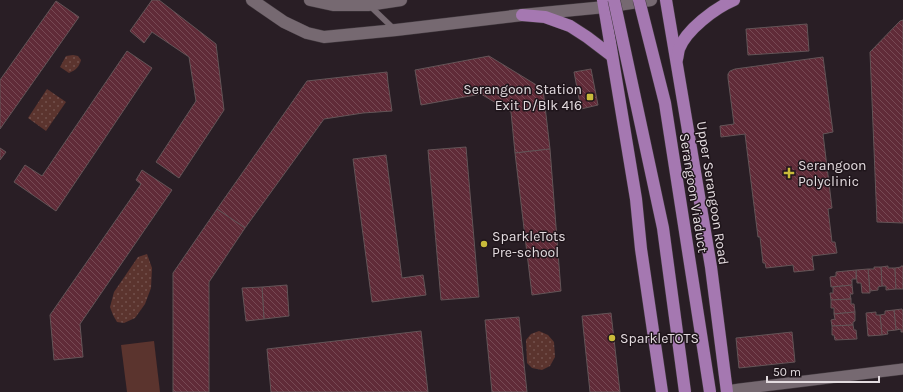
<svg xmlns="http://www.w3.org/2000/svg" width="903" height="392" font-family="Karla,sans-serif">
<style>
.grass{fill:url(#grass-dots)}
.pitch{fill:#5b342e}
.building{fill:url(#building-back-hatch);stroke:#635457}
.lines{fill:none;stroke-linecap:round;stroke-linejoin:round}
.lane-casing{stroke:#433b40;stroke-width:6}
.street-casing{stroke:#433b40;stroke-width:12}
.secondary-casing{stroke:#433b40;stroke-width:13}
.primary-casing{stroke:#433b40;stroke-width:13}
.lane{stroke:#766971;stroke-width:5.5}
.street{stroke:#766971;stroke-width:11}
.secondary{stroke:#766971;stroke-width:12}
.primary{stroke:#a578b1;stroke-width:12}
.primary-bridge-casing{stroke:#433b40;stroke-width:13;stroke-linecap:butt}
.primary-bridge{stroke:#a578b1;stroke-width:12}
.poi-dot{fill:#c9bb3a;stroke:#1f151b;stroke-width:1.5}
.labels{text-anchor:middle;stroke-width:3;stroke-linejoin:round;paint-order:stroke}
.poi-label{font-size:14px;fill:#e3dbdf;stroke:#1f151b;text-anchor:start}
.street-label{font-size:14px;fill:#e3dbdf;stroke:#1f151b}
</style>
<defs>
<pattern id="grass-dots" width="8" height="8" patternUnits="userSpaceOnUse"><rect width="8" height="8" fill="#5b342e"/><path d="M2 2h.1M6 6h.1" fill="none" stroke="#72514c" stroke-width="1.8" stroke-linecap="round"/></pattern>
<pattern id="building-back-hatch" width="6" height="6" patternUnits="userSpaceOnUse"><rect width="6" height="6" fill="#602b38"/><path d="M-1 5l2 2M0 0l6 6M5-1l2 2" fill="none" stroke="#774954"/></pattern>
</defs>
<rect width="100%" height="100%" fill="#291e25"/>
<g class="grass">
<path d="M73,55L78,56L81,60C79,67 76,70 69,73L60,67L66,56Z"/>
<path d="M47,89L66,102L46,131L28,118Z"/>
<path d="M147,254L152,268L151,288L145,304L135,318L124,323L117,322L113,315L110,307L114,292L138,257Z"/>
<path d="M539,331L548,335L554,342L555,357L550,366L542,370L532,368L527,363L526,340L531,334Z"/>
</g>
<path class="pitch" d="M154,341L160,392H127L121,345Z"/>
<g class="building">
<path d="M152,0H159L216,44L224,110L179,178L156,162L196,101L189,57L152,32L144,43L130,31Z"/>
<path d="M56,1L79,17L0,129V80Z"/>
<path d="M903,20V223L877,222L870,52L900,21Z"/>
<path d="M807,24L809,51L748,55L746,29Z"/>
<path d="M127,51L152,68L56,211L14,182L25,165L42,176Z"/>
<path d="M489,56L543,89L550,149L515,153L511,112L481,94L421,105L415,70Z"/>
<path d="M823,57L833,132L823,134L832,208L828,209L832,242H835L837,253L812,256L814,270L794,272L793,265L766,268L765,263H763L760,237H758L745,134L721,137L720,126L734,124L728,78V74L730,71L735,69Z"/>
<path d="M591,69L598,105L581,109L574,72Z"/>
<path d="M387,72L388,83L392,111L363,113L324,119L245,228L217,209L307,81Z"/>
<path d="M466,147L479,297L441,300L428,150Z"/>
<path d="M0,148L6,152L0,160Z"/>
<path d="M550,149L561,291L532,295L515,153Z"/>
<path d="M386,155L402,278L423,275L426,295L372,302L353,159Z"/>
<path d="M142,170L172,190L80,324L83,357L54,360L50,315L141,184L136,180Z"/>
<path d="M217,209L245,228L209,282V392H173V273Z"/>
<path d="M888,266V268H895L896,289L886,290V286H882L881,267Z"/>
<path d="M901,266H903V289H896L895,268L901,267Z"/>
<path d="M874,267H881L882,286L878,287V290L870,291L868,269H874Z"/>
<path d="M868,269L870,293H862L861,283H857L856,270Z"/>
<path d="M856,270V279H852V285L831,287L830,277L836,276V272Z"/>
<path d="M287,285L289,316L264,319L262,287Z"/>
<path d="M852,285L853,294H850L851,299L831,300L830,293H833V287Z"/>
<path d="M262,287L264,319L246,321L242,288Z"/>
<path d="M851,299V304H854L855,312L834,314V308H831V300Z"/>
<path d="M902,309L903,312V332H901V329L896,330L894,310Z"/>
<path d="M894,310L896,330L887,331L888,334L882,335L880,315L885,314V311Z"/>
<path d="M855,312V321L853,322V325L832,326L831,320L835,319L834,314Z"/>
<path d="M876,312V315H880L882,335L868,336L866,313Z"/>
<path d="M611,313L620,392H590L582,316Z"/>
<path d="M519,317L527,392H492L485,320Z"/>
<path d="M853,325L854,330H856L857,339L835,340L834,335H832V326Z"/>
<path d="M421,331L428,392H271L267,349Z"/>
<path d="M792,332L795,362L739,368L736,338Z"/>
</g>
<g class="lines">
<defs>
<path id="lane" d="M370,6L394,29"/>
<path id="street" d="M727,391L740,389L903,369"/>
<g id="secondary">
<path d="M252,0L284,22L307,33L324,37L396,30L522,15L605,7L651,0"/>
<path d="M310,0L333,5H368L401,0"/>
</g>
<g id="primary">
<path d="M603,0L636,199L641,249L662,392"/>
<path d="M666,0L711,267L727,392"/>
<path d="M522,15L545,17L570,26L587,37L612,56"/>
<path d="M677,59C678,56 678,52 679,49C686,30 715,8 734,0"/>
</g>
</defs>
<use href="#lane" class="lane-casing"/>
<use href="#street" class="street-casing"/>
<use href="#secondary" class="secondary-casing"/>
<use href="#primary" class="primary-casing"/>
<use href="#lane" class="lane"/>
<use href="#street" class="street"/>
<use href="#secondary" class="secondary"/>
<use href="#primary" class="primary"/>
<defs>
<g id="primary-bridge">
<path d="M614,0L663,228L685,392"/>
<path d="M639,0L665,103L710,392"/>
</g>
</defs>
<use href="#primary-bridge" class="primary-bridge-casing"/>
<use href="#primary-bridge" class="primary-bridge"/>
</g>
<g class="poi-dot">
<rect x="586" y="93" width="8" height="8" rx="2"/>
<path d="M787 167h4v4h4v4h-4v4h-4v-4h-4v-4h4z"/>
<circle cx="484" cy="244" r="4"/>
<circle cx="612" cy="338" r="4"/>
</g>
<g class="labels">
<g class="poi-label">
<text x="582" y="94" text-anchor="end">Serangoon Station<tspan x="582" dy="16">Exit D/Blk 416</tspan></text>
<text x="798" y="170">Serangoon<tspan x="798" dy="16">Polyclinic</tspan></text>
<text x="492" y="241">SparkleTots<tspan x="492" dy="16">Pre-school</tspan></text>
<text x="620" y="343">SparkleTOTS</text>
</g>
<g class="street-label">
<text transform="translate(694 193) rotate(81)" y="5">Serangoon Viaduct</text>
<text transform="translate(713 193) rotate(81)" y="5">Upper Serangoon Road</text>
</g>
</g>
<path d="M767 376v6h112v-6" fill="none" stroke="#e3dbdf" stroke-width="2"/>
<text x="773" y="376" font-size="12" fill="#e3dbdf" stroke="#1f151b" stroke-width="3" paint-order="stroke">50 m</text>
</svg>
